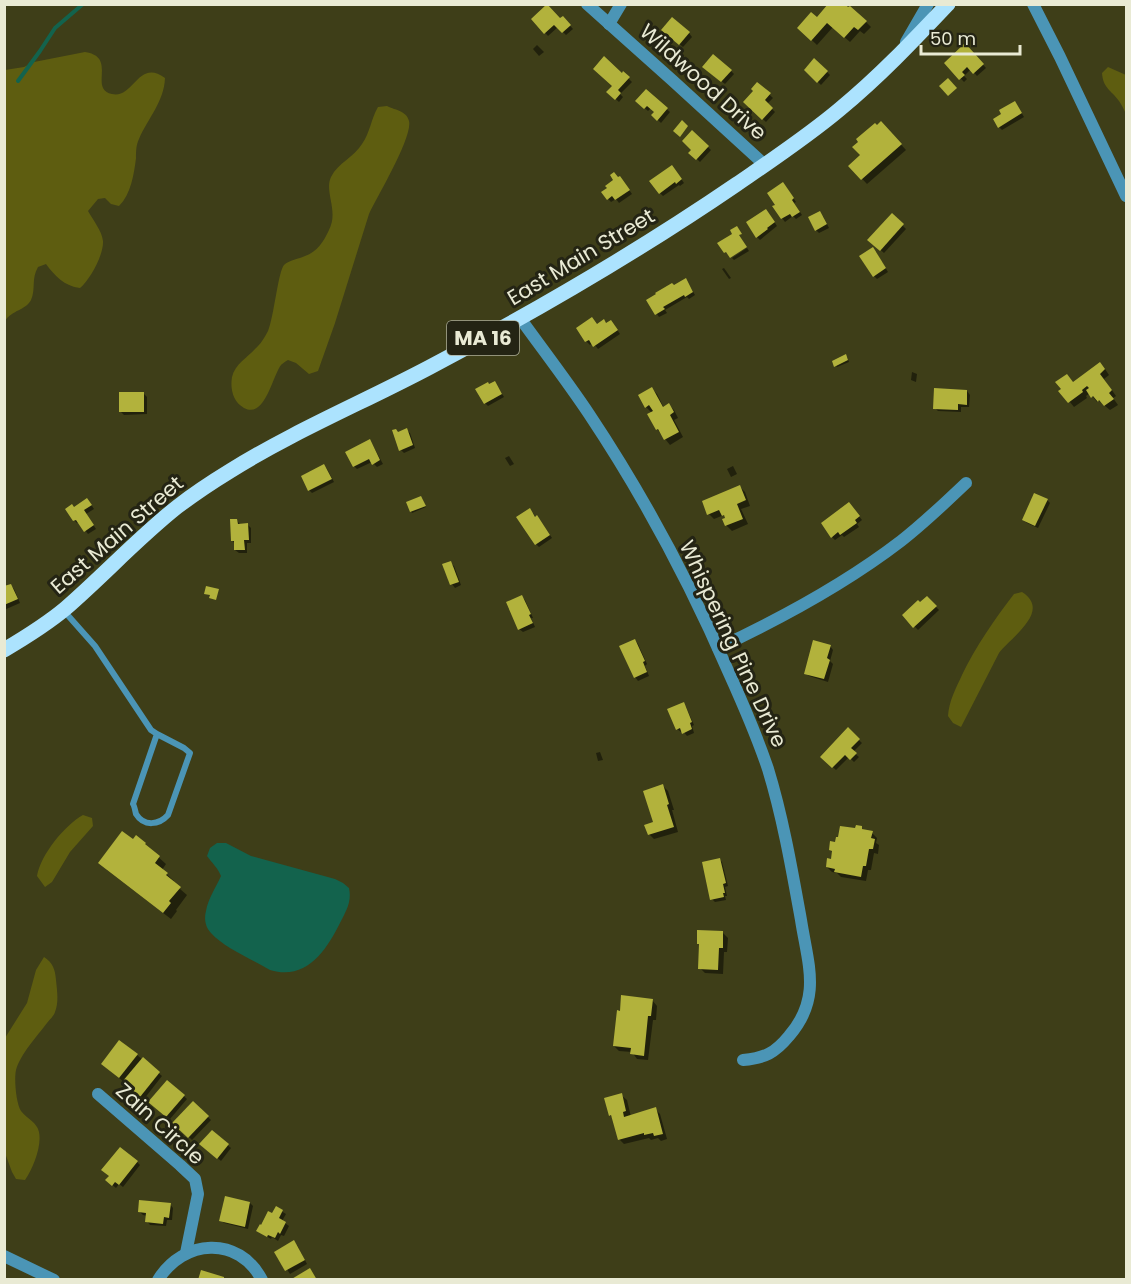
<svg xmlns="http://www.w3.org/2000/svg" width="1131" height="1284" font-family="Poppins,sans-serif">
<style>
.green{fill:#5e5d10}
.water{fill:#13634d}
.shadow{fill:#0007}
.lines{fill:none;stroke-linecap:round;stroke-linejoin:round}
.stream{stroke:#13634d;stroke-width:4}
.building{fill:#b2b23c}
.service{stroke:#4b95b6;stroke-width:6}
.minor{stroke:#4b95b6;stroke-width:12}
.primary{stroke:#ace3fe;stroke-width:15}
.labels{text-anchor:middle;stroke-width:6;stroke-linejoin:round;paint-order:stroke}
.shield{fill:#242414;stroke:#aeaf9a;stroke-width:1.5}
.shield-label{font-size:20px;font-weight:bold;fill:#e9ead4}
.street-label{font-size:21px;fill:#e9ead4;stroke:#242414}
</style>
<rect width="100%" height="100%" fill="#3e3e18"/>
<g class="green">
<path d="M85,52C118,57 88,89 112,94C134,99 138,58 165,78C164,102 148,118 139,139C136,145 136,152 136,158C134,174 131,194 119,206L111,204L105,198L98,199L88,211C93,220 102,231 103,241C104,254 90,280 80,288C64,286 55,276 46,264L38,267C31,279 36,289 31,300C26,310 12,310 5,321V70L24,67L34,62Z"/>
<path d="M1108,67L1126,75V114C1124,110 1122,105 1119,101C1111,90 1103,88 1102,73Z"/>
<path d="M387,106C395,110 407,111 409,121C413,137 377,197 369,214L335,323L318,371L309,374L296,363L288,360C286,361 282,364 281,365C272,377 265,419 244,408C233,402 230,389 232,377C235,364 247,358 255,349C260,345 265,337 268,331C274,317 278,272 284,265C289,260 299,259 305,256C317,252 324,241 329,230C339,211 324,192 331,177C338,163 354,157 362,144C370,133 371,119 378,107Z"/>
<path d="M1022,592C1052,611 1011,637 999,653L961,727L953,723L948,716C949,701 956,688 962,675C976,646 994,620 1014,594Z"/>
<path d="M83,815L92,818L93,826L70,852L52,882L45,887L37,876C41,854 65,825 83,815Z"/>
<path d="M44,957C53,963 55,969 56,980C57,990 59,1002 55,1012C54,1016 49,1020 47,1023C37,1036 20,1055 16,1070C14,1079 16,1103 21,1111C27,1119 37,1122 39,1132C42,1146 33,1169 25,1180L16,1179L12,1172L5,1153V1038L27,1003L36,970Z"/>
</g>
<path class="water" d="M217,843H226L251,856L335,879L343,883L349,888C352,902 346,911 340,923C326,951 306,981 270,970C253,960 223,947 211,933C205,927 204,918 206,911C208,899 216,887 221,876C218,868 212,863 207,856L210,848Z"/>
<g class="shadow">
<path d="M563,18L573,29L566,35L558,27L548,36L533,19L561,20Z"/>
<path d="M817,19L866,22L871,27L864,34L860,31L850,42L833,27L817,45L799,28Z"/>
<path d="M666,33H689L692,37L683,47Z"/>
<path d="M537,45L544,52L539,56L533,49Z"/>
<path d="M965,45L986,68L977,76L971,69L964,76L967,79L964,82L946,63Z"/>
<path d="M815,60L830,75L821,85L806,70Z"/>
<path d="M707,70L731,71L734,74L725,84Z"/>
<path d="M623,73L632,82L620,94L623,97L619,102L608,92Z"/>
<path d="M758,84L773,98L767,104L775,112L766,122L745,102L755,91Z"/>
<path d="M646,91L670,112L661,123L653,115L656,112L651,108L648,111L637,101Z"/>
<path d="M1015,102L1024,117L1002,130L999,127Z"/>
<path d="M886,128L906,150L867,184L850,166Z"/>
<path d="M692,132L711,150L700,162L690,152L693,150Z"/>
<path d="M675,170L684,183L680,186L679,185L663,196L660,193Z"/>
<path d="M623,181L632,194L619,203L616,199L611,202L603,193Z"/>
<path d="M786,187L796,202L794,203L802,215L796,219L793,216L785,222L782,218Z"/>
<path d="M769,214L777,226L760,240L757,237Z"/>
<path d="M892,215L906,229L884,253L869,240Z"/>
<path d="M823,216L829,228L819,233L816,230Z"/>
<path d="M747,248L749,251L734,260L732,258Z"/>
<path d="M876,252L888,272L877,279L874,276Z"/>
<path d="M724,268L731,278L729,279L722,269Z"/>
<path d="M688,283L695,295L689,299L687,297L665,310L667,313L659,317L648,301L674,287Z"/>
<path d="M607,324L614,325L620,334L598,349L593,343L590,345L587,342L578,328Z"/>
<path d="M847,357L849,362L837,367L836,366Z"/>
<path d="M1105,369L1109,375L1104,379L1116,396L1113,398L1118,405L1110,410L1099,401L1097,402L1090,393L1086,396L1087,398L1074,407L1061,391L1074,383Z"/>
<path d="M912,372L917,374L916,382L911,380Z"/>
<path d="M495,383L504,397L488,406L485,403L490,386Z"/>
<path d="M652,389L657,394L664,408L669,405L674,410L678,418L674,420L683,437L670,445L657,429L652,413L646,407Z"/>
<path d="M967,391L970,395L969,407H961V412L938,411L935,408Z"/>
<path d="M144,394L147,397V414L124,415L120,411Z"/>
<path d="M406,430L410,433L415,448L404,453L401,450L399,433Z"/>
<path d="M372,444L383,464L377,467L372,462L357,469L354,466Z"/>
<path d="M509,456L514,464L510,466L505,458Z"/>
<path d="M324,466L327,469L334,482L312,493L309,490Z"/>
<path d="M733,466L737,474L731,477L727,469Z"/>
<path d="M740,487L745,492L750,506L741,509L748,524L732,531L726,525L724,520L727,519L724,515L714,519L709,514Z"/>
<path d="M422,498L426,507L412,513L411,511Z"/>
<path d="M1047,500L1050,503L1038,528L1027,523L1023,520Z"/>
<path d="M90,503L94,509L86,514L96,529L88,534L79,522L77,523L74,520L75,508Z"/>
<path d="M852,507L862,520L857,524L859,527L844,537L842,535L835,540L832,537Z"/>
<path d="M533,513L536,518L540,520L552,538L539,547L536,544Z"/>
<path d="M237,521L240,524L248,525L251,528V543H247V553H239L235,550V544L232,540Z"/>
<path d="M450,563L454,566L461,585L455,588L452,584L444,565Z"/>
<path d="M4,584L6,587L10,585L14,589L20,603L4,610Z"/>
<path d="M522,597L525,600L533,618H531L535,627L523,632L519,629Z"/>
<path d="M927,598L939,610L918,630L904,615Z"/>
<path d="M635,640L638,644L647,664L645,666L649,676L638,681L635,677Z"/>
<path d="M830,646L833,650L830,661L833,664L828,682L809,676L805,673Z"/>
<path d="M683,704L686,707L694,725L692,726L694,733L687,736L683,731L681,732L677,729Z"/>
<path d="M848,730L862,743L853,752L859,757L854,762L849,757L836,770L822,757Z"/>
<path d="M600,752L603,760L598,761L596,753Z"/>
<path d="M663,786L668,791L674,810H672L678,832L654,839L649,834L655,823Z"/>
<path d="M861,828L865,831L872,833L877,838L876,843L879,845L878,854L874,853L871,870H868L866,881L841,877L837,873L832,872L827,867L832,860L834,853L830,850L837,844Z"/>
<path d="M136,837L166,864L162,870L174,881L173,883L187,895L176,910L177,911L171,919L107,870Z"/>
<path d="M719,859L722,862L728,886L725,887L727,896H725L726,900L715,902L712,899Z"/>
<path d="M723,933L728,938L727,952H724L723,974L705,973L700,968Z"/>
<path d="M652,1000L657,1006L656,1020H653L648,1060L637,1059L632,1052L619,1051L614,1046Z"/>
<path d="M137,1055L162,1076L144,1099L106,1067Z"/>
<path d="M168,1082L187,1099L170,1119L150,1102Z"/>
<path d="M621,1095L627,1100L631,1117L655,1109L660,1114L667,1139L661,1141L658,1138L651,1140L649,1138L624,1144L619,1139L614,1119L610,1115Z"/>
<path d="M193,1103L211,1120L192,1140L174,1123Z"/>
<path d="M212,1132L231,1148L221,1161L205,1147Z"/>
<path d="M137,1162L140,1165L123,1187L119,1184L116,1188L110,1183Z"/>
<path d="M250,1203L253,1206L248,1229L224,1223L221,1220Z"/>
<path d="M170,1204L173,1208L172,1220H167L166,1226L150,1225L147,1221V1216L143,1215L140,1212Z"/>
<path d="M276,1208L286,1214L282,1221L289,1226L284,1236L281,1235L278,1241L272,1237L271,1239L258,1231L273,1215Z"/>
<path d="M297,1245L307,1264L290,1274L276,1252Z"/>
</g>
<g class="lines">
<path class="stream" d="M18,81L40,51L55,28L83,4"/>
</g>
<g class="building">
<path d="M547,4L560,18L563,16L571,25L562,33L554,25L544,34L531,19Z"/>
<path d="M828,4H845L848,7L850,6L867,21L858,30L854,27L844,38L827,23L811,41L797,28L811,12L817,17Z"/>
<path d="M672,17L690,32L679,45L661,30Z"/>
<path d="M965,43L984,64L973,74L967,67L962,72L965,75L959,80L944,63Z"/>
<path d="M713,54L732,70L721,82L702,67Z"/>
<path d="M604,56L622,73L623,71L630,77L618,90L621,93L615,100L606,92L612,86L593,69Z"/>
<path d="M814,58L828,71L817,83L804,70Z"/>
<path d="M948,78L957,88L948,96L939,86Z"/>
<path d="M757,82L771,93L765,100L773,108L762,120L743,102L753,91L751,89Z"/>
<path d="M646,89L668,108L657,121L651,115L654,112L647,106L644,109L635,101Z"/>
<path d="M1015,101L1022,113L998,128L993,119L1001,114L999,110Z"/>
<path d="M682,120L688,126L680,137L673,131Z"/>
<path d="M881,121L902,144L861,180L848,166L860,155L852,147L858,142L856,139L875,123L877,125Z"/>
<path d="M692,130L709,146L696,160L688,153L691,150L682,141Z"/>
<path d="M672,165L682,179L676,184L675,182L659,194L649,181Z"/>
<path d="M614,172L618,177L620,176L630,190L615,200L612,196L607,200L601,192L607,188L605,186L613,180L610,175Z"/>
<path d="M783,182L794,198L792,200L800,212L792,217L790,214L781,219L772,206L775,205L767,193Z"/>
<path d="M766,209L775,222L767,228L768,229L756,238L746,222Z"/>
<path d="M820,211L827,224L815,231L808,217Z"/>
<path d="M892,213L904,224L880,251L867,240Z"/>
<path d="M737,226L742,234L739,235L747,247L730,258L726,252L724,253L717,243L732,234L730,230Z"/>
<path d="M873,247L886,268L873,277L859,256Z"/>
<path d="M686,278L693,292L685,297L684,295L663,307L665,309L655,315L646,300L656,294L655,293L672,283L674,285Z"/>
<path d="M592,317L597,324L604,319L606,323L611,320L618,330L593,347L589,340L585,342L576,328Z"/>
<path d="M846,354L848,360L834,367L832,361Z"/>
<path d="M1100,362L1105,369L1100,374L1112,390L1109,393L1114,399L1104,406L1099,400L1098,402L1093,396L1091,398L1086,390L1089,388L1087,386L1082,390L1083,392L1068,403L1058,391L1061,389L1055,382L1067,374L1073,382Z"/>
<path d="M495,381L502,394L484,404L475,389L488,382L489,384Z"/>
<path d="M652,387L663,407L669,403L674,412L670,415L679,432L664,440L658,429L656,430L647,414L653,411L649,405L645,408L638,395Z"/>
<path d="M934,388L967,390V405L958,404V410L933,409Z"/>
<rect x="119" y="392" width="25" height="20"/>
<path d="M407,428L413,445L399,451L392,430L396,429L398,432Z"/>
<path d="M370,439L380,460L372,465L369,459L353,467L345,452Z"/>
<path d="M324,464L332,479L308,491L301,476Z"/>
<path d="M740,485L746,500L737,504L743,519L725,526L722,519L725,518L724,515L722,516L719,510L707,515L702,501Z"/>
<path d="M1034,493L1048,499L1035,526L1022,520Z"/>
<path d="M421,496L426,506L410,512L406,502Z"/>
<path d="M87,498L92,505L84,510L94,525L84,532L76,520L73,521L65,509L72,504L74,507Z"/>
<path d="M849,502L860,516L855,520L857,523L840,535L838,532L831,538L821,523Z"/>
<path d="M530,508L535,517L537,515L550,535L535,545L516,517Z"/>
<path d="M230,519H237L238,524L248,523L249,540H244L245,550H234V541H231Z"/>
<path d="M451,561L459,582L450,585L442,564Z"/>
<path d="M11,584L18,599L4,605V586Z"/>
<path d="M206,586L219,589L216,600L209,598L210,595L204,594Z"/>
<path d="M522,595L531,614L529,615L533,623L518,630L506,602Z"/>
<path d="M927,596L937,606L913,628L902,615L918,600L920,602Z"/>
<path d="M635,639L645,661L643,662L647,672L634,678L619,646Z"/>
<path d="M813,640L831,645L827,658L830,660L824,679L804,674Z"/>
<path d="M684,702L692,722L690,723L692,729L682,734L680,728L676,730L667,709Z"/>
<path d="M848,727L860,739L851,748L857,753L850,760L845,755L832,768L820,757Z"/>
<path d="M663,784L669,804L667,805L674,827L648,835L644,825L653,822L643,791Z"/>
<path d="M856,825L862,826V829L873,831L871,838L875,839L873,849H869L866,866H863L861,877L834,872L835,869L826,867L827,858L831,859L832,851L829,850L830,841L835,842L836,837H838L840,826L855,828Z"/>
<path d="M122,831L133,839L136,835L146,843L145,844L160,856L155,863L168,873L166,875L181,887L169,901L171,903L163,913L98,863Z"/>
<path d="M720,858L726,883L723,884L725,893H723L724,897L710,900L702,862Z"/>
<path d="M697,930L723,931V948H719L718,970L698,969L699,944H697Z"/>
<path d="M621,995L653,999L651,1016H648L644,1056L630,1054L631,1048L613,1046L617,1010L620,1011Z"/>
<path d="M119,1040L138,1054L119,1078L101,1064Z"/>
<path d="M143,1057L160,1072L140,1097L122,1082Z"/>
<path d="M167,1080L185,1095L166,1117L148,1102Z"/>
<path d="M622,1093L626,1111L623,1112L624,1117L656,1107L663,1134L654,1136L653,1133L644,1135V1133L618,1140L611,1115L609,1116L604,1098Z"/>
<path d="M193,1101L209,1116L188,1138L172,1123Z"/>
<path d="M212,1130L229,1144L217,1159L199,1144Z"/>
<path d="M120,1147L138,1161L119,1185L115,1182L112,1186L105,1180L109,1176L101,1170Z"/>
<path d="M225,1196L250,1202L245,1227L219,1221Z"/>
<path d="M139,1200L171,1203L169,1218L164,1217L163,1224L145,1222L146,1213L138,1212Z"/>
<path d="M276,1206L283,1210L279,1218L286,1222L280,1234L278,1232L275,1238L268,1235L267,1237L256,1231L260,1224L261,1225L268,1211L272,1213Z"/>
<path d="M294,1240L305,1260L285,1271L274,1252Z"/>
<path d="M310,1268L317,1280H290Z"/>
<path d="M201,1270L224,1277V1280H198Z"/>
</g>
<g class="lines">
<path class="service" d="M64,611L95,646L151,730L157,734L133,804C134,805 136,814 136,814C144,827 159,825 168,815L190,753L184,748L157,734"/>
<g class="minor">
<path d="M587,4L672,80L765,165"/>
<path d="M1033,4L1060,57L1126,196"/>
<path d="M609,24L621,4"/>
<path d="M906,42L928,4"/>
<path d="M520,318C543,350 567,381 589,414C643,495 690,583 729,673C743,704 757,736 768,769C783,818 792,870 801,920C808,965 822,998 789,1036C775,1053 765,1058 743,1060"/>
<path d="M718,648C782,618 845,584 901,541C924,523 945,503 966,483"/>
<path d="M98,1094L180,1165L195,1179L198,1194L186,1253"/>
<path d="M4,1256L54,1280"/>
<path d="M158,1280C183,1239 239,1235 262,1280"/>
</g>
<path class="primary" d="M4,650C26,637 47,624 66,608C104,575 138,538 177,507C194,494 212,482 230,471C294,431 364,402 430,367C536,311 639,251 737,184C772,160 808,136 840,109C879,77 913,41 948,4"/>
</g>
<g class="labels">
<rect class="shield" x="447" y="321" width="72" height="34" rx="4.5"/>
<g class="shield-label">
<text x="483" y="345">MA 16</text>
</g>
<g class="street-label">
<text transform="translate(703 82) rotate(42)" y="7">Wildwood Drive</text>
<text transform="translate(581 257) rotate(-31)" y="7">East Main Street</text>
<text transform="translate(117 535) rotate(-41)" y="7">East Main Street</text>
<text transform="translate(733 644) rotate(65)" y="7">Whispering Pine Drive</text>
<text transform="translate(160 1124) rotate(42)" y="7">Zain Circle</text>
</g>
</g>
<rect width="1131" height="1284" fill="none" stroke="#e9ead4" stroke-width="12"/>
<path d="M921 45v9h99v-9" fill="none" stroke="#e9ead4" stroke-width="3"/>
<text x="930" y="45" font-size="18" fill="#e9ead4" stroke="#242414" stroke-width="4.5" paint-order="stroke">50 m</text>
</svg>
